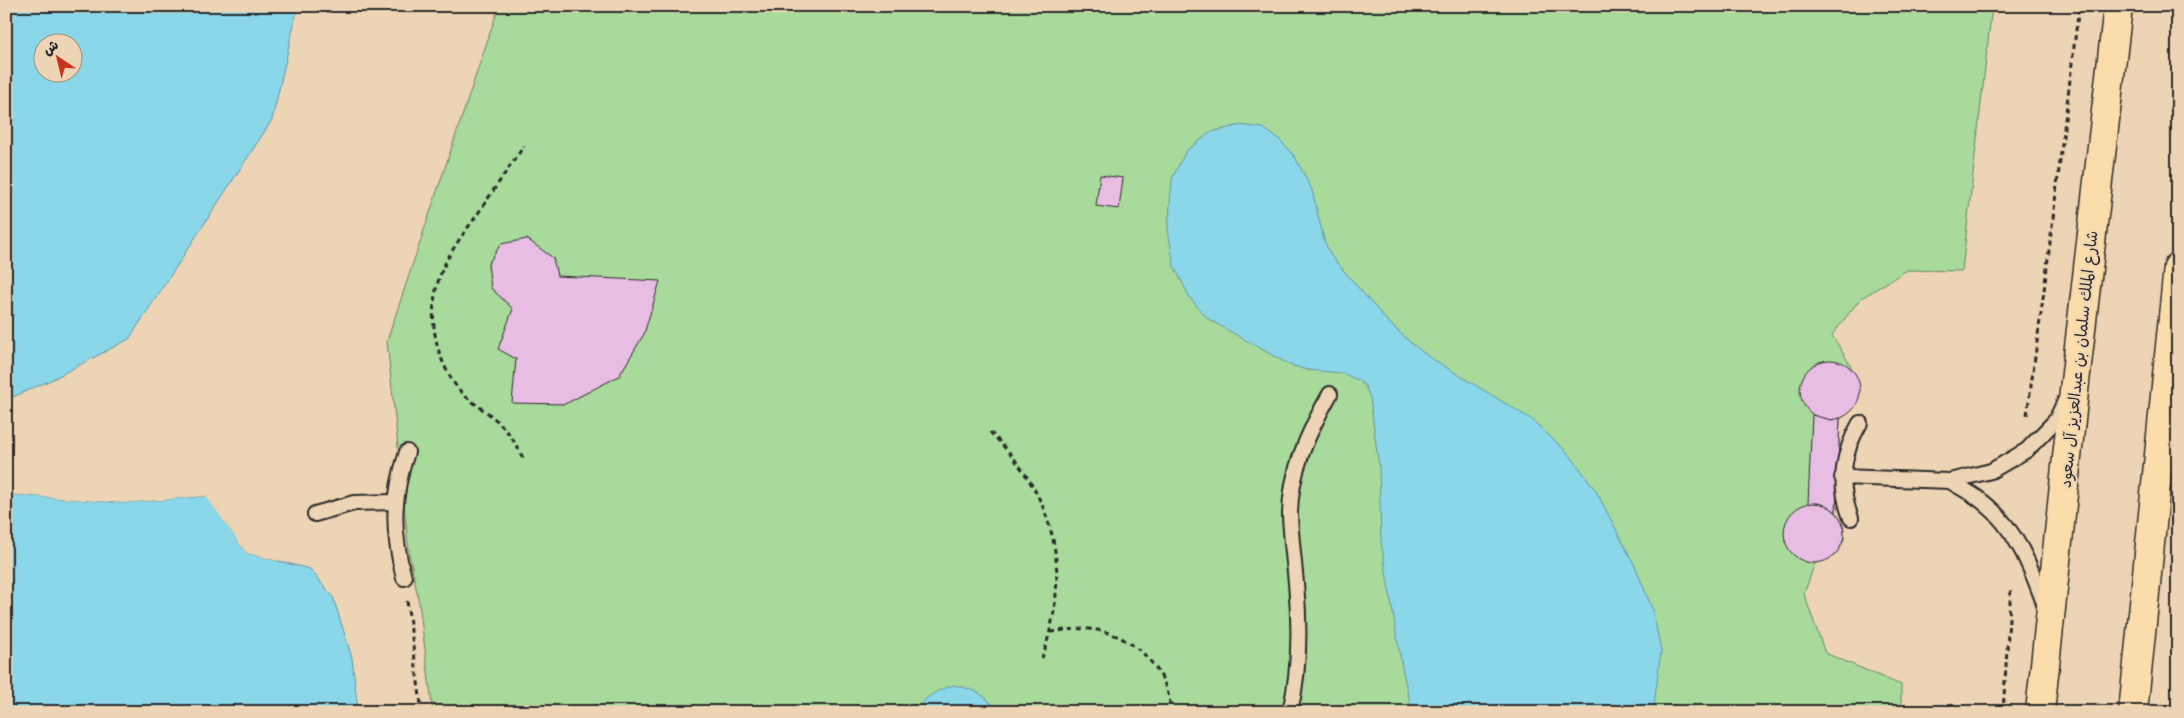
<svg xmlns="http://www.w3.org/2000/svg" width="2184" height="718" font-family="'Balsamiq Sans','Playpen Sans Arabic',sans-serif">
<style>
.green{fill:#a7da9b;stroke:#698263}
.water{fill:#8bd7ea;stroke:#65929e;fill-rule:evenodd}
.pier{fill:#ecd4b4}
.building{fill:#e8bde4;stroke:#2b2b2b}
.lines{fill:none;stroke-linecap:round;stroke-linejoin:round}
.lane-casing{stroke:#2b2b2b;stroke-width:18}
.primary-casing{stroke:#2b2b2b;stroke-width:31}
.path{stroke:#2b2b2b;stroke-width:3;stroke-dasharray:5 4;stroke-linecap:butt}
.lane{stroke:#ecd4b4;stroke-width:14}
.primary{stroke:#fbddab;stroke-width:28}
.labels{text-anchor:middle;stroke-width:4;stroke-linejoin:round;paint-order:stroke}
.street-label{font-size:16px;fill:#2b2b2b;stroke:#ecd4b4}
</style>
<rect width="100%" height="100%" fill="#ecd4b4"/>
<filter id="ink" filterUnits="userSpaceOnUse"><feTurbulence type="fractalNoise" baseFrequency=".02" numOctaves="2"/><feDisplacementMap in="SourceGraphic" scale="10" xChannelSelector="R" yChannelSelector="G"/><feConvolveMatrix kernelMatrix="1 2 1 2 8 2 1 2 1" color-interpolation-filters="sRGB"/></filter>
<g filter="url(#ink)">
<path class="green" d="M499,6H1992L1962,271L1907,270L1860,299L1832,335C1848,364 1878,394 1840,419L1836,512L1844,529V539L1840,548L1834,556L1815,563L1804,594L1825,653L1901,685V712H433L419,603L409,552L387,341Z"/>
<g class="water">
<path d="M6,6H298L272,120L129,339L51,380L6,400ZM42,42H72V72H42Z"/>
<path d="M1241,125L1263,128L1280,140L1295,157L1312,190L1324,240L1331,256L1387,321L1411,343L1429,357L1531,419L1570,455L1596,491L1635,566L1653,611L1661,651L1653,712H1412L1402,667L1381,542L1379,467L1370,398L1365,386L1358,380L1342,373L1307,370L1290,365L1208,319L1190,298L1174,266L1168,230L1172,179L1186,151L1211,132Z"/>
<path d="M6,494L123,503L207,496L246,553L310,569L333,597L352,658L358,712H6Z"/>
<path d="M954,685C980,691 981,693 1000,712H917C922,697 940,689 954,685Z"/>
</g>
<path class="pier" d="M6,492L123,501L207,493L248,551L279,559L278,561L246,553L206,496L123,503L6,494Z"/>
<g class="building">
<path d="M1100,175L1123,178L1119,209L1096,206Z"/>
<path d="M527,239L553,258L557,276L660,281L644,334L619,376L565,404L512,403L516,359L498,349L513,309L491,288L488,264L501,244Z"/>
<circle cx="1830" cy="390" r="30"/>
<path d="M1812,415L1831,420L1840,418L1836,512L1827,506L1818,503L1808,504Z"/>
<circle cx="1814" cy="533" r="30"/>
</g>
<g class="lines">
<defs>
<g id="lane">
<path d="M1842,477L1950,481L1991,471L2027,450L2056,420L2065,401"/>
<path d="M1950,481C1961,488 1973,494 1983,502C2016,528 2031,567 2045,606"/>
<path d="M315,514L354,503L395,502"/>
<path d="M1851,518C1838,484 1842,454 1860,423"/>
<path d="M404,578C392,531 392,498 407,452"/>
<path d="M1290,712C1300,670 1300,626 1296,583C1294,561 1291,538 1290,515C1290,471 1309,431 1330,394"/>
</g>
<g id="primary">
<path d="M2040,712L2075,382L2118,6"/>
<path d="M2133,712L2178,267"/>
</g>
</defs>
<use href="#lane" class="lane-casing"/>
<use href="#primary" class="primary-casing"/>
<g class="path">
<path d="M2027,415L2044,291L2079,6"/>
<path d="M990,432C1057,498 1072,570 1042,658"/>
<path d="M523,458C517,446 511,435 502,426C487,409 468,403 454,383C429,345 426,296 449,256C457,242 467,229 477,215C492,192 508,169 524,146"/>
<path d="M407,601L422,712"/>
<path d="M1051,632C1066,630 1082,627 1097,630C1136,637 1169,671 1171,712"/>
<path d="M2003,712L2011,587"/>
</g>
<use href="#lane" class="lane"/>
<use href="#primary" class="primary"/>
</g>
</g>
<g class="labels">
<g class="street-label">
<text transform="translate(2078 359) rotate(-84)" y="6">شارع الملك سلمان بن عبدالعزيز آل سعود</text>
</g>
</g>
<rect width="2184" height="718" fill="none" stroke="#ecd4b4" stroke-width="25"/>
<rect x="12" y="12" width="2159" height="693" fill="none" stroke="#2b2b2b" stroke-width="2" filter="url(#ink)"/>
<g transform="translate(58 58) rotate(325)"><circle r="24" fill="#ecd4b4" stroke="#9f907d"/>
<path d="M0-4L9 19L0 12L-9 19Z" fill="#c8321e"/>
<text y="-8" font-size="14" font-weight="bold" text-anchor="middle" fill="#2b2b2b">ش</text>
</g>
</svg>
